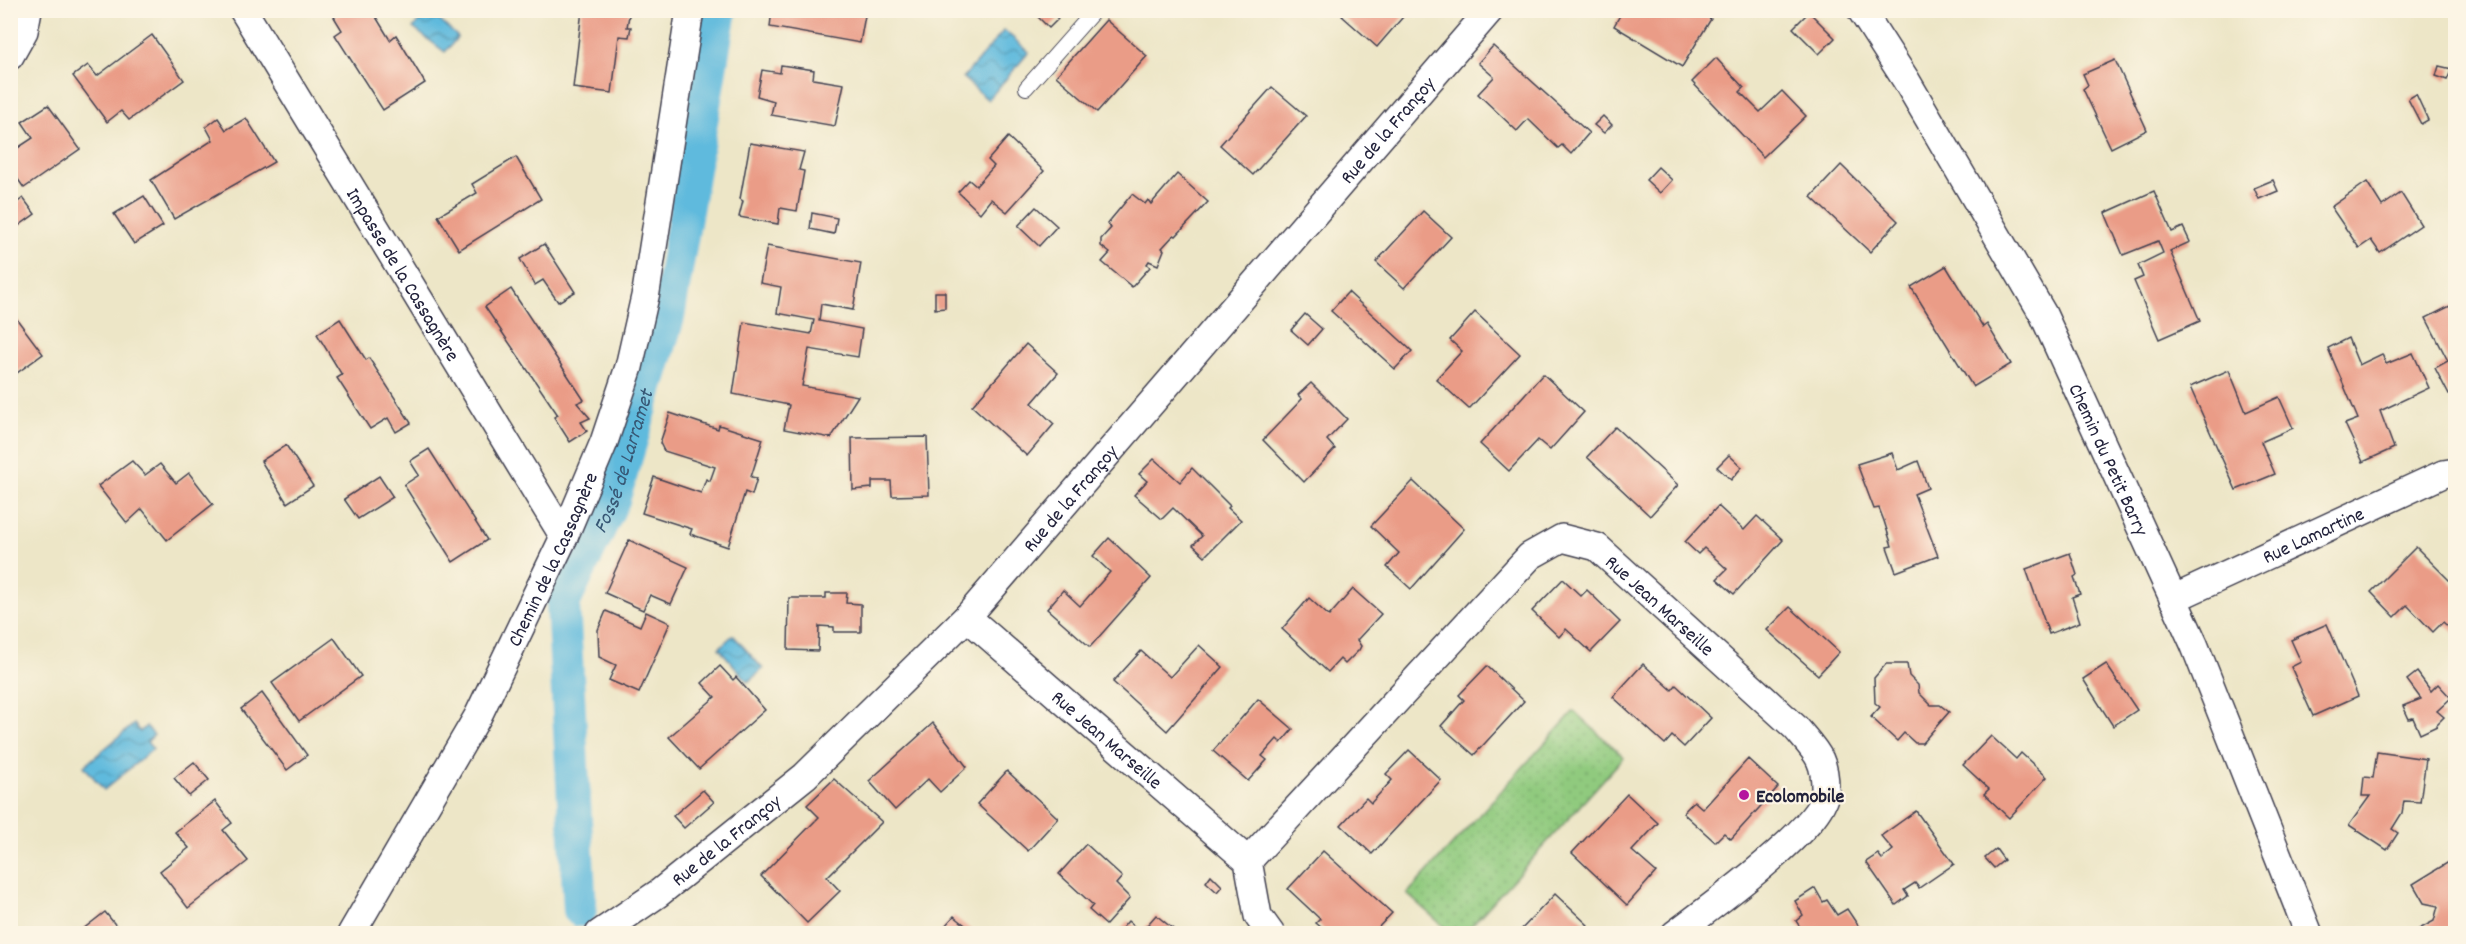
<svg xmlns="http://www.w3.org/2000/svg" width="2466" height="944" font-family="Dekko,sans-serif">
<style>
.grass{fill:url(#grass-dots);stroke:#59765c;stroke-width:1.5}
.water{fill:url(#water-waves);stroke:#406e8c;stroke-width:1.5}
.lines{fill:none;stroke-linecap:round;stroke-linejoin:round}
.canal{stroke:#5fbadd;stroke-width:34}
.building{fill:#ea9c87}
.service-casing{stroke:#403f50;stroke-width:16}
.minor-casing{stroke:#403f50;stroke-width:30}
.service{stroke:#fff;stroke-width:14}
.minor{stroke:#fff;stroke-width:27}
.poi-dot{fill:#b5179e;stroke:#fcf5e5;stroke-width:2}
.labels{text-anchor:middle;stroke-width:4.5;stroke-linejoin:round;paint-order:stroke}
.street-label{font-size:20px;fill:#22223b;stroke:#fcf5e5}
.poi-label{font-size:20px;font-weight:bold;fill:#22223b;stroke:#fcf5e5;text-anchor:start}
.water-label{font-size:21px;font-style:italic;fill:#375774;stroke:#fcf5e5}
</style>
<defs>
<pattern id="grass-dots" width="8" height="8" patternUnits="userSpaceOnUse" patternTransform="scale(1.5)"><rect width="8" height="8" fill="#90ca7e"/><path d="M2 2h.1M6 6h.1" fill="none" stroke="#7cad6e" stroke-width="1.8" stroke-linecap="round"/></pattern>
<pattern id="water-waves" width="16" height="10" patternUnits="userSpaceOnUse" patternTransform="scale(1.5)"><rect width="16" height="10" fill="#5fbadd"/><path d="M0 5q4-4 8 0t8 0" fill="none" stroke="#4e97b4"/></pattern>
</defs>
<rect width="100%" height="100%" fill="#fcf5e5"/>
<filter id="ink" filterUnits="userSpaceOnUse"><feTurbulence type="fractalNoise" baseFrequency=".0167" numOctaves="2"/><feDisplacementMap in="SourceGraphic" scale="12" xChannelSelector="R" yChannelSelector="G"/><feConvolveMatrix kernelMatrix="1 2 1 2 8 2 1 2 1" color-interpolation-filters="sRGB"/></filter>
<filter id="wash" filterUnits="userSpaceOnUse"><feTurbulence type="fractalNoise" baseFrequency=".008" numOctaves="4" result="noise"/><feDisplacementMap in="SourceGraphic" scale="24" xChannelSelector="R" yChannelSelector="G"/><feGaussianBlur stdDeviation="1.35" result="paint"/><feColorMatrix in="noise" values="0 0 0 0 0 0 0 0 0 0 0 0 0 0 0 0 0 1.4 0 .05"/><feComposite in="paint" operator="in"/></filter>
<g filter="url(#wash)">
<rect width="100%" height="100%" fill="#ede6c7"/>
<path class="grass" d="M1574,711L1624,757L1465,933H1451L1407,894Z"/>
<g class="water">
<path d="M429,11L458,37L445,52L413,28Z"/>
<path d="M1004,30L1029,52L988,100L963,78Z"/>
<path d="M733,635L763,669L748,682L719,648Z"/>
<path d="M134,724L140,732L146,726L154,735L147,742L153,749L104,790L84,766Z"/>
</g>
<g class="lines">
<path class="canal" id="s1" d="M580,910L563,604L613,500L668,317L720,10"/>
</g>
<g id="blocks">
<g class="building">
<path d="M345,10L373,12L390,40L396,35L425,83L383,110L335,35L342,30L334,17Z"/>
<path d="M582,10H630L627,27H631L629,37L619,36L612,93L573,88Z"/>
<path d="M772,10H866L860,43L770,27Z"/>
<path d="M1043,10H1049L1058,19L1049,28L1038,17Z"/>
<path d="M1347,10H1409L1377,47L1342,16Z"/>
<path d="M1623,10H1696L1711,19L1682,67L1614,26Z"/>
<path d="M1809,12L1835,38L1819,54L1793,28Z"/>
<path d="M1106,20L1147,56L1097,112L1056,76Z"/>
<path d="M152,35L184,80L129,120L121,111L107,122L73,76L88,65L97,76Z"/>
<path d="M1493,46L1589,133L1571,154L1562,145L1558,148L1528,119L1517,131L1478,94L1494,77L1478,63Z"/>
<path d="M1716,58L1744,88L1740,92L1760,112L1782,91L1806,116L1763,157L1692,82Z"/>
<path d="M2115,60L2147,130L2111,148L2083,89L2088,85L2083,74Z"/>
<path d="M781,65L814,70L813,79L844,84L835,126L771,115L774,101L757,96L762,70L780,73Z"/>
<path d="M2439,66L2452,69L2447,80L2436,76Z"/>
<path d="M1272,87L1306,116L1253,175L1220,145Z"/>
<path d="M2416,94L2428,120L2421,124L2408,99Z"/>
<path d="M48,105L80,149L24,188L10,168V153L33,138L22,122Z"/>
<path d="M1603,116L1612,125L1604,133L1594,125Z"/>
<path d="M218,118L226,130L246,118L274,162L174,219L151,180L213,140L206,127Z"/>
<path d="M1008,137L1044,171L1007,212L991,199L980,213L958,192L969,180L976,186L994,166L988,160Z"/>
<path d="M750,143L804,152L799,170L804,171L797,211L780,208L778,224L739,217L743,201L740,199Z"/>
<path d="M516,157L541,199L459,250L438,216L477,193L472,184Z"/>
<path d="M1841,165L1898,221L1870,252L1811,197Z"/>
<path d="M1658,167L1672,180L1660,193L1646,180Z"/>
<path d="M1177,174L1208,202L1176,236L1174,235L1162,248L1164,250L1158,265L1149,261L1147,264L1150,267L1132,287L1102,262L1110,253L1101,246V239L1111,228L1107,224L1132,194L1145,204L1148,200L1151,204Z"/>
<path d="M2273,180L2278,191L2259,199L2254,188Z"/>
<path d="M2367,182L2382,206L2401,193L2421,225L2380,253L2371,240L2359,248L2331,207Z"/>
<path d="M2154,191L2172,232L2183,227L2190,242L2170,251L2200,321L2159,339L2134,281L2143,277L2138,265L2163,253L2158,241L2123,255L2105,213Z"/>
<path d="M144,196L163,226L134,244L114,214Z"/>
<path d="M23,198L35,214L10,232V208Z"/>
<path d="M1036,207L1057,226L1039,246L1018,226Z"/>
<path d="M1423,211L1451,237L1404,288L1376,262Z"/>
<path d="M812,213L837,218L834,234L810,229Z"/>
<path d="M544,244L575,292L558,302L543,280L535,285L520,259Z"/>
<path d="M767,246L861,263L853,310L821,304L819,321L862,329L858,357L809,349L802,386L858,396L831,438L784,429L789,405L733,394L744,322L811,334L814,320L777,313L781,287L760,283Z"/>
<path d="M1946,266L1983,327L1987,324L2011,364L1973,387L1911,287Z"/>
<path d="M511,289L584,400L577,403L590,418L581,422L587,431L570,442L554,417L558,415L485,307Z"/>
<path d="M935,292H945V308L935,309Z"/>
<path d="M1348,292L1412,351L1395,369L1331,311Z"/>
<path d="M2456,303V392L2449,395L2435,368L2448,361L2426,318Z"/>
<path d="M10,310L43,354L10,378Z"/>
<path d="M1475,312L1520,354L1469,409L1436,379L1462,351L1450,340Z"/>
<path d="M1305,314L1322,329L1308,345L1291,330Z"/>
<path d="M340,319L366,360L369,358L411,423L396,432L388,418L370,429L337,378L342,375L317,334Z"/>
<path d="M2348,338L2359,365L2382,354L2386,364L2413,353L2429,388L2380,411L2394,448L2363,462L2345,424L2358,419L2328,348Z"/>
<path d="M1026,344L1058,373L1032,403L1054,424L1027,456L972,406Z"/>
<path d="M2229,370L2246,412L2279,397L2293,428L2261,442L2275,474L2236,490L2190,387Z"/>
<path d="M1543,374L1584,412L1550,450L1538,440L1509,471L1480,444Z"/>
<path d="M1311,383L1347,419L1327,440L1335,449L1304,482L1263,440L1302,399L1298,395Z"/>
<path d="M670,413L718,429L719,425L763,439L751,477L757,478L752,495L745,492L728,547L690,534L692,529L642,513L654,477L701,493L706,479L710,481L715,467L664,451L660,443Z"/>
<path d="M1615,427L1678,485L1650,516L1587,457Z"/>
<path d="M927,437L929,495L892,496L891,481H872V488L853,490L852,438Z"/>
<path d="M286,445L313,486L287,503L261,461Z"/>
<path d="M429,449L487,540L453,562L404,485L419,475L410,461Z"/>
<path d="M1892,453L1898,470L1918,461L1928,488L1914,494L1938,556L1896,572L1887,547L1892,546L1884,521L1879,508L1874,509L1857,464Z"/>
<path d="M1729,455L1742,467L1731,480L1717,467Z"/>
<path d="M1154,459L1180,482L1192,468L1230,506L1228,508L1241,520L1205,556L1193,545L1202,536L1173,508L1162,519L1134,495L1147,481L1139,474Z"/>
<path d="M132,461L145,475L160,464L176,483L189,473L213,504L167,540L142,509L127,523L98,486Z"/>
<path d="M379,476L393,497L358,519L344,499Z"/>
<path d="M1413,481L1464,529L1411,589L1387,567L1399,553L1371,526Z"/>
<path d="M1718,506L1744,530L1757,516L1783,540L1734,594L1717,579L1727,569L1704,548L1698,554L1685,542Z"/>
<path d="M1109,538L1151,578L1090,647L1047,609L1063,590L1080,606L1110,572L1093,556Z"/>
<path d="M629,540L688,567L671,604L650,595L643,610L605,593Z"/>
<path d="M2416,547L2456,587V634L2443,622L2433,632L2407,605L2395,617L2371,592Z"/>
<path d="M2070,553L2077,575L2074,577L2080,594L2072,597L2080,622L2049,634L2026,569Z"/>
<path d="M1563,579L1581,596L1587,590L1620,622L1591,652L1566,629L1559,637L1532,611Z"/>
<path d="M1353,589L1381,614L1357,640L1361,646L1359,650L1345,664L1340,659L1328,672L1282,629L1309,598L1329,616Z"/>
<path d="M826,593H847L846,603L861,604V632H834V627L819,626L818,651L788,650L789,598H826Z"/>
<path d="M1790,607L1839,652L1818,675L1767,630Z"/>
<path d="M606,611L640,626L646,612L670,623L639,693L609,680L616,665L599,657L598,630Z"/>
<path d="M2327,624L2358,696L2313,716L2291,667L2301,662L2291,640Z"/>
<path d="M334,638L361,676L299,721L272,683Z"/>
<path d="M1199,645L1223,667L1167,731L1113,682L1141,651L1170,677Z"/>
<path d="M1643,664L1672,690L1676,685L1711,718L1684,747L1672,736L1665,744L1613,697Z"/>
<path d="M1886,664H1907L1909,676L1918,685L1919,693L1931,705H1940L1949,712L1922,743H1915L1904,733L1897,741L1871,717L1880,707L1875,703L1874,678Z"/>
<path d="M2106,664L2137,710L2113,726L2083,679Z"/>
<path d="M720,666L733,680L736,677L765,710L699,769L669,737L715,697L702,683Z"/>
<path d="M1487,666L1524,701L1474,755L1441,726L1464,700L1459,695Z"/>
<path d="M2417,672L2431,691L2438,684L2451,698L2437,711L2444,717L2436,725L2437,726L2420,734L2413,718L2409,719L2403,706L2421,699L2407,680Z"/>
<path d="M262,693L307,755L287,770L241,709Z"/>
<path d="M1258,699L1293,729L1281,743L1277,739L1262,756L1267,760L1248,781L1213,751Z"/>
<path d="M933,723L967,767L940,792L928,779L895,810L869,781Z"/>
<path d="M1991,736L2016,759L2021,753L2047,777L2009,818L1984,794L1989,789L1963,765Z"/>
<path d="M1409,750L1441,780L1372,854L1341,825L1366,798L1371,803L1392,780L1386,774Z"/>
<path d="M2377,752L2426,759L2420,802L2404,801L2402,813L2392,829L2398,833L2387,850L2349,825L2370,796H2362L2364,777L2373,778Z"/>
<path d="M1748,759L1778,787L1731,839L1724,833L1715,842L1683,813L1694,801L1703,809Z"/>
<path d="M194,762L209,780L189,796L174,778Z"/>
<path d="M1007,771L1058,818L1028,851L977,804Z"/>
<path d="M834,779L882,822L827,877L840,891L807,923L761,876L819,817L807,805Z"/>
<path d="M703,790L714,802L684,828L673,816Z"/>
<path d="M1627,794L1658,823L1632,851L1656,872L1627,905L1572,853Z"/>
<path d="M215,801L232,823L223,830L248,861L188,908L160,871L189,848L175,832Z"/>
<path d="M1916,811L1954,864L1919,888L1915,883L1904,890L1908,896L1896,905L1866,862L1878,854L1882,859L1893,850L1881,836Z"/>
<path d="M1086,844L1122,877L1116,884L1130,898L1106,925L1089,910L1093,905L1059,874Z"/>
<path d="M1996,849L2004,860L1994,868L1985,858Z"/>
<path d="M1323,851L1392,913L1373,933H1328L1316,923L1320,919L1288,889Z"/>
<path d="M2452,860L2456,866V933H2412L2434,921L2438,906L2424,903L2413,884Z"/>
<path d="M1211,875L1222,886L1217,892L1206,882Z"/>
<path d="M1815,888L1823,902L1827,900L1837,915L1847,909L1863,933H1804L1796,921L1803,915L1795,901Z"/>
<path d="M1555,894L1588,925L1580,933H1518Z"/>
<path d="M105,912L122,933H78Z"/>
<path d="M1156,915L1178,933H1118L1128,921L1141,932Z"/>
<path d="M954,916L975,933H948L942,929Z"/>
</g>
</g>
</g>
<g filter="url(#ink)">
<use href="#blocks" fill-opacity="0" stroke="#403f50" stroke-width="1.5"/>
<g class="lines">
<defs>
<path id="service" d="M1026,88L1095,10"/>
<g id="minor">
<path id="s2" d="M243,10L564,537"/>
<path id="s3" d="M1861,10L1906,80L2043,314L2194,644L2309,934"/>
<path d="M10,56L24,31L28,10"/>
<path id="s4" d="M2173,599L2443,474L2456,472"/>
<path id="s5" d="M967,617L1248,861L1258,916L1271,934"/>
<path id="s6" d="M1248,861L1530,556L1562,538L1597,547L1796,728C1816,752 1826,759 1825,792C1824,826 1704,912 1675,934"/>
<path id="s7" d="M351,934L478,716L564,537L604,442L629,367L646,292L690,10"/>
<path id="s8" d="M599,934L659,893L805,776L967,617L1490,10"/>
</g>
</defs>
<use href="#service" class="service-casing"/>
<use href="#minor" class="minor-casing"/>
<use href="#service" class="service"/>
<use href="#minor" class="minor"/>
</g>
</g>
<circle class="poi-dot" cx="1744" cy="795" r="6"/>
<g class="labels">
<g class="street-label">
<text dy="7" stroke="none"><textPath href="#s8" startOffset="1130">Rue de la Françoy</textPath></text>
<text dy="7" stroke="none"><textPath href="#s2" startOffset="309">Impasse de la Cassagnère</textPath></text>
<text dy="7" stroke="none"><textPath href="#s3" startOffset="514">Chemin du Petit Barry</textPath></text>
<text dy="7" stroke="none"><textPath href="#s8" startOffset="644">Rue de la Françoy</textPath></text>
<text dy="7" stroke="none"><textPath href="#s4" startOffset="154">Rue Lamartine</textPath></text>
<text dy="7" stroke="none"><textPath href="#s7" startOffset="426">Chemin de la Cassagnère</textPath></text>
<text dy="7" stroke="none"><textPath href="#s6" startOffset="574">Rue Jean Marseille</textPath></text>
<text dy="7" stroke="none"><textPath href="#s5" startOffset="186">Rue Jean Marseille</textPath></text>
<text dy="7" stroke="none"><textPath href="#s8" startOffset="158">Rue de la Françoy</textPath></text>
</g>
<g class="poi-label">
<text x="1756" y="802">Ecolomobile</text>
</g>
<g class="water-label">
<text dy="7" stroke="none"><textPath href="#s1" startOffset="462">Fossé de Larramet</textPath></text>
</g>
</g>
<rect width="2466" height="944" fill="none" stroke="#fcf5e5" stroke-width="36"/>
</svg>
